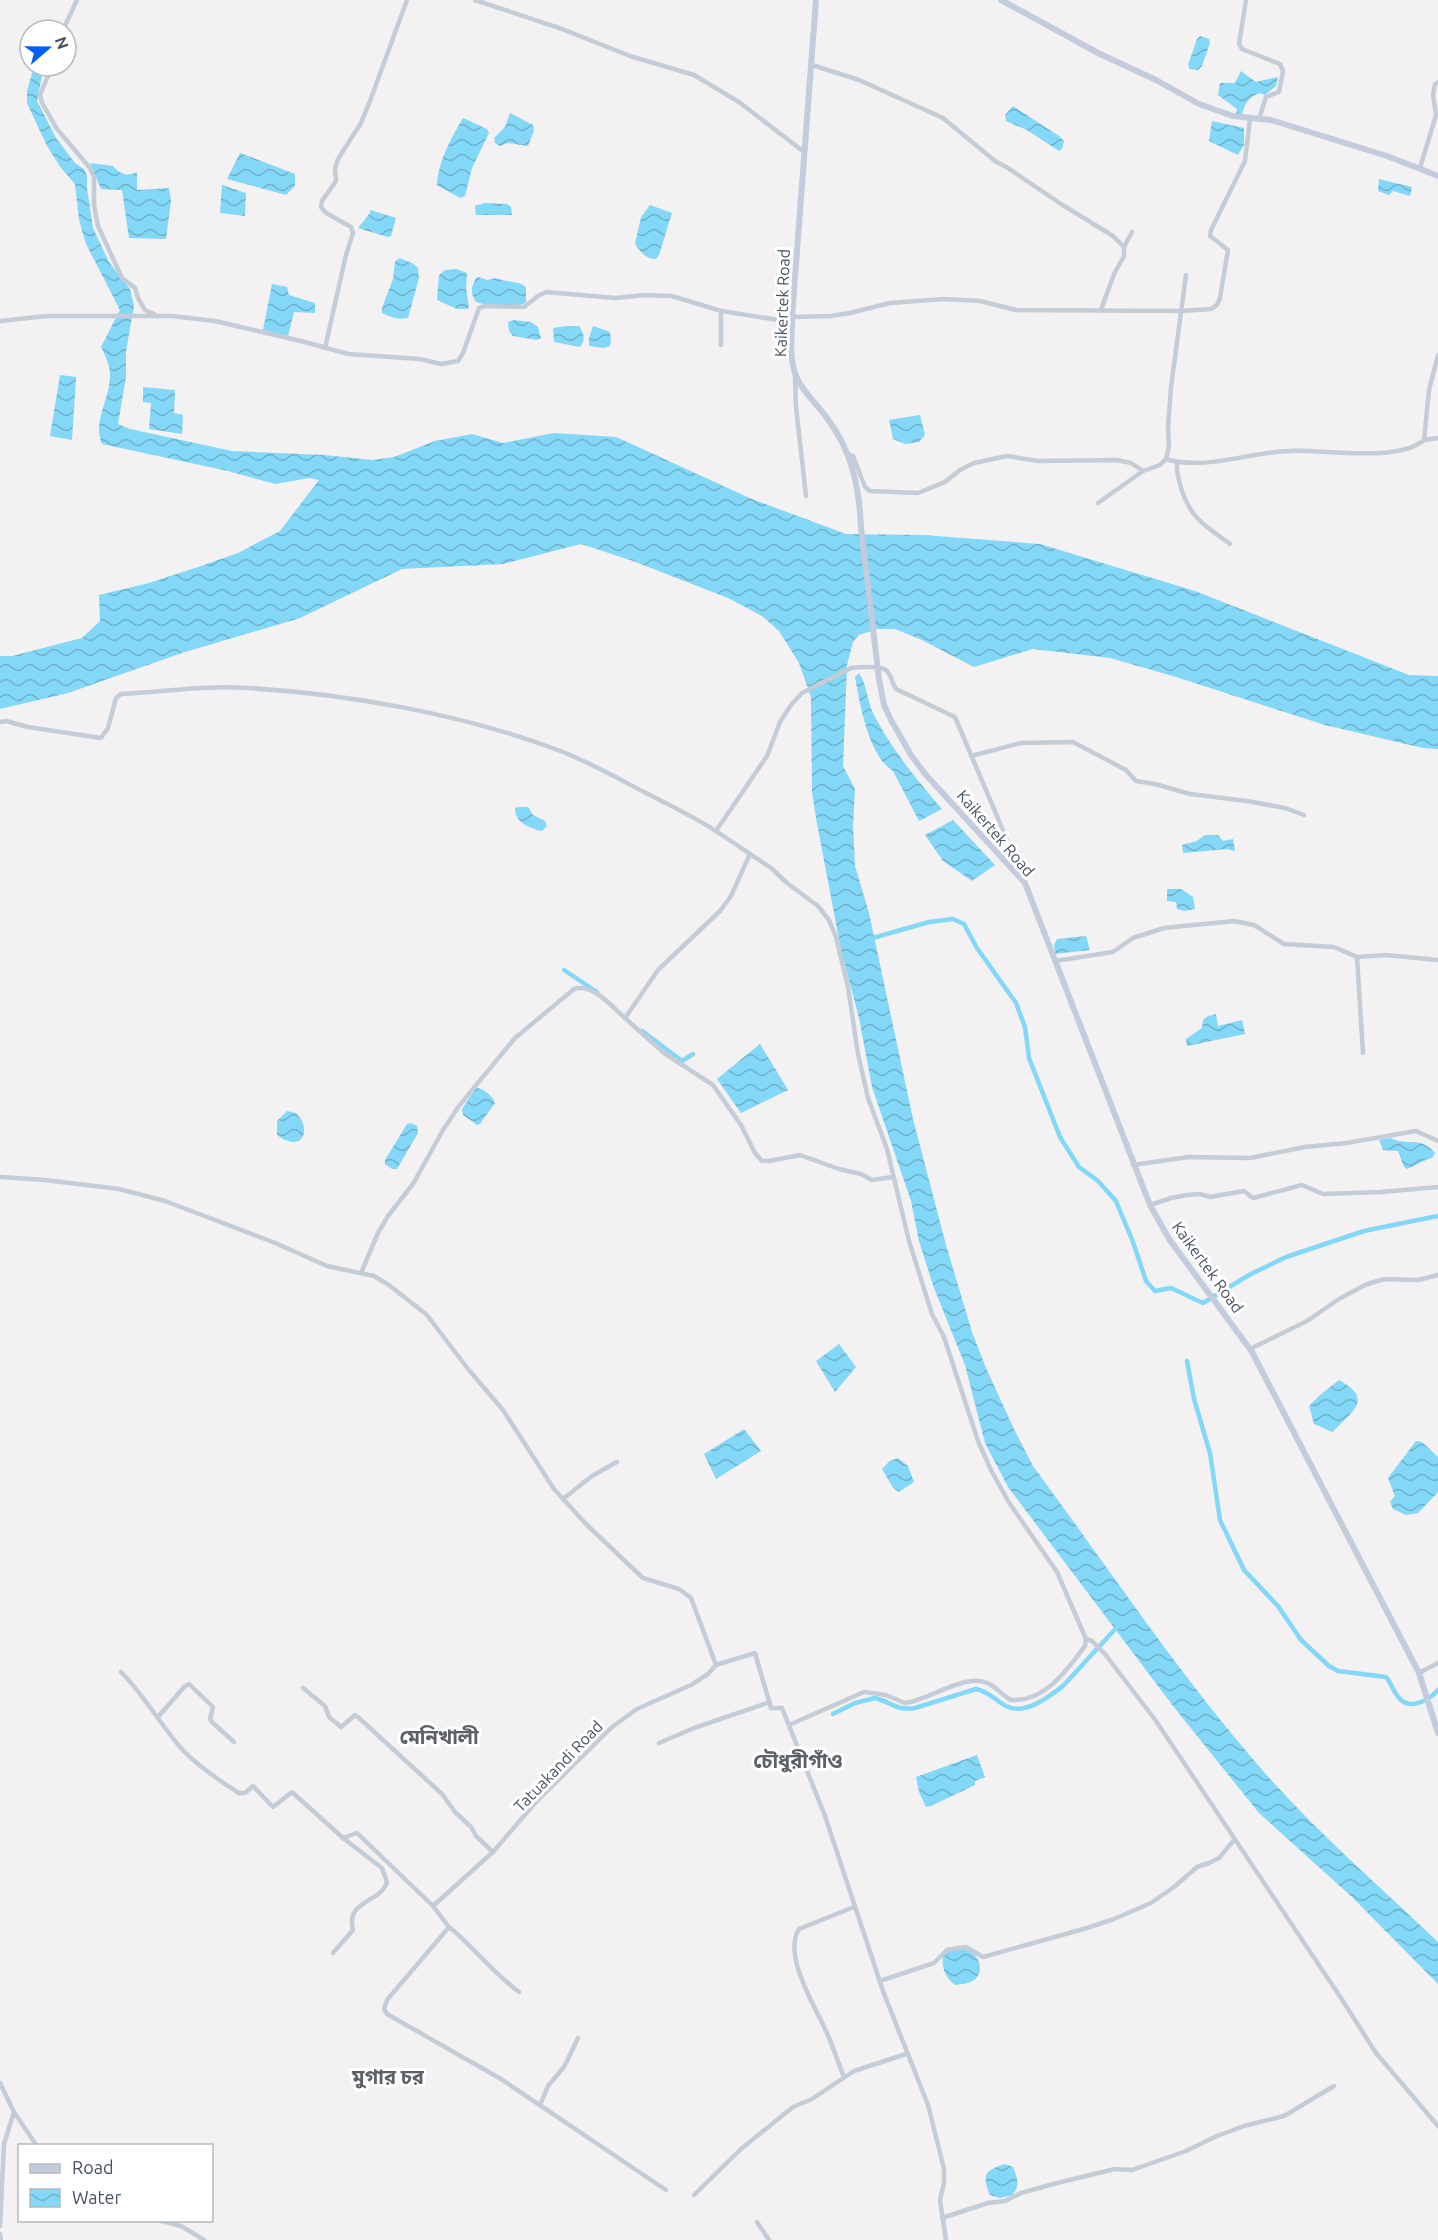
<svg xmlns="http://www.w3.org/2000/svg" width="1438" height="2240" font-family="Ubuntu,'Noto Sans Bengali',sans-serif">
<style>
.water{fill:url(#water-waves)}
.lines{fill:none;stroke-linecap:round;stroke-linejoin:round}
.canal{stroke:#83d7f7;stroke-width:4.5}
.minor{stroke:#c3ccd7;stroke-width:4.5}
.secondary{stroke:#c2ccdc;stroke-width:6}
.secondary-bridge{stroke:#c2ccdc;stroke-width:6}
.labels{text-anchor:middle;stroke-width:6;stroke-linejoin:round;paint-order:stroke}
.street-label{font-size:16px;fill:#465261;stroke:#fff}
.quarter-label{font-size:20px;font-weight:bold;fill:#5c6067;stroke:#fff}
</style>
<defs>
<pattern id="water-waves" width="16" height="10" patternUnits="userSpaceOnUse" patternTransform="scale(1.5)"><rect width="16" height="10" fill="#83d7f7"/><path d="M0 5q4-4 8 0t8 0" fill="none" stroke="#6db1cb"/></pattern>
</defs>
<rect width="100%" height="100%" fill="#f3f1f1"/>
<g class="water">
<path d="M1200,36L1209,39L1210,43L1202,66L1198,70L1190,69L1188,65L1197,39Z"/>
<path d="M34,66H44L37,101L56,138L75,163L84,169L87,176V188L93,228L109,262L130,289L134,306L126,351V377L118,424L130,429L232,451L324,455L373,460L394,457L435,441L472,434L503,443L554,433L616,437L752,499L846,534L923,535L1040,544L1195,591L1409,675L1438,676V749L1423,748L1325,725L1176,677L1110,658L1033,649L974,667L922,640L895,629H877L859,635L853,642L847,665L843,766L855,789L853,825L855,866L869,913L913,1119L946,1245L972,1332L986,1368L1014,1429L1033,1466C1107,1566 1176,1670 1257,1764C1312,1828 1377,1884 1438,1942V1984L1352,1897L1259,1813L1173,1706L1008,1487L985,1443L965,1365L934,1288L919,1241L911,1201L872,1087L859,1018L841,950L816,818L812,792L811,697L799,663L779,631L762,616L728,598L633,561L581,544L503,564L402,569L300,618L182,653L68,693L0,709V656H12L82,638L100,621L99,595L149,583L198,567L238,553L280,531L319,480L309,478L275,484L228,471L102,444C92,421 111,398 110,374C110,365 105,355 101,347L120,310L86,244L79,220L75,184L61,168L47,146L27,103V91Z"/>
<path d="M1241,71L1256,82L1278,77L1276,86L1265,95L1259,93C1248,98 1245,103 1242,115L1236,114L1237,109L1218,95L1220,83H1235Z"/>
<path d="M1013,106L1059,136L1064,141L1062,149L1059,151L1027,130L1006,121L1005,115Z"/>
<path d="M510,113L533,125L534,131L528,146L508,143L500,146L495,143L494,138L505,127Z"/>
<path d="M463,118L487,129L489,133L472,168L465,196L460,198L437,185C438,162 451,138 463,118Z"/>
<path d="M1212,121L1244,128V145L1238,155L1209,141Z"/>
<path d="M240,153L295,174V186L286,195L227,179Z"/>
<path d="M90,163L113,166C120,174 127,177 137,172V190L169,188L171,201L166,239L129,238L122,190L101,189Z"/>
<path d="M1379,179L1412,187L1410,196L1393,191L1389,195L1378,191Z"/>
<path d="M222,185L246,193L245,216L220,213Z"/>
<path d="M485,203L507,204L511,207L512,215H476L475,206Z"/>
<path d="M650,205L672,213L659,255L656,259C646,259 640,252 635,244L641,217Z"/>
<path d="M370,210L396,218L391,236L388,237L358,228L370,213Z"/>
<path d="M399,258L412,263L418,268L419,278L408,318C398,320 390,317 382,313V308L393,279L395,262Z"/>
<path d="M456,269L467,273L466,288L469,307L467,309H457L437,300L439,275L445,270Z"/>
<path d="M479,277L487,280L496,278C505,282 519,281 526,287V302C514,311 490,306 476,302C470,293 471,287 476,278Z"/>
<path d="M272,284L287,287L289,295L315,303V313L294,312L288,336L263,330Z"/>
<path d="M514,320L531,322L538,327L541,338L537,340L513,336L509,331L508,322Z"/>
<path d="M566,326H579C584,334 586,339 580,347L554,342L553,328Z"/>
<path d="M593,326L610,332L611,341L610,346L603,348L589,346V338Z"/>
<path d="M60,375L76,377L72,440L50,436Z"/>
<path d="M143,387L175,390L174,413L183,415L182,434L149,429L151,403L143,402Z"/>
<path d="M920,415L925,435L919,442L905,444L893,439L889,420Z"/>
<path d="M859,673C868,687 867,703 875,717C893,751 917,780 942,809L919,821L893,771C868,755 860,704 855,677Z"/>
<path d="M520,807H528L533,815L545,821L547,826L542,831C529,828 515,823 515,808Z"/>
<path d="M953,820L995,865L972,881L943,861L925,835Z"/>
<path d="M1205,835H1218L1223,841L1233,839L1235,851L1227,849L1183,853L1182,845L1197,841Z"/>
<path d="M1167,889H1181L1193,897L1195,909L1184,911L1177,909L1176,902L1167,901Z"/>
<path d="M1086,936L1090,950L1055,954L1054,945L1057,939Z"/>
<path d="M1216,1014L1218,1026L1242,1020L1245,1034L1187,1046L1186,1039L1202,1028L1203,1020L1208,1016Z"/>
<path d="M760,1044L788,1090L741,1113L717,1079Z"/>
<path d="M476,1088C483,1088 493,1096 495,1103L480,1124L477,1125L463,1115L462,1109Z"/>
<path d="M287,1111L296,1113C313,1130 302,1154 277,1135V1121Z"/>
<path d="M411,1123L417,1126L418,1133L397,1169H392L385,1164V1160L407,1124Z"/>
<path d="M1391,1138C1407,1147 1420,1135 1435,1153L1432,1158C1422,1160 1416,1166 1407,1169L1404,1167L1398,1151L1383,1150L1379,1140Z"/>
<path d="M839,1344L856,1367L835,1392L816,1361Z"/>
<path d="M1339,1380C1375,1400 1352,1411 1333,1432L1314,1424L1309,1406L1320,1395Z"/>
<path d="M744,1429L761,1451L716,1479L704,1454Z"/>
<path d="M1416,1441L1422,1442L1438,1457V1492L1418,1513L1406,1515L1393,1509L1390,1502L1395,1496L1388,1478Z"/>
<path d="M898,1458L908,1466L914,1482L899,1492L893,1488L882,1469L890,1461Z"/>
<path d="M977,1755L985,1777L975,1781V1785L931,1806L926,1807L919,1792L916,1777Z"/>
<path d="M965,1949C977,1952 987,1970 974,1980C969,1984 961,1984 955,1985C946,1978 941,1968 943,1956L949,1951Z"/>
<path d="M1005,2164L1013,2167C1017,2177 1021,2186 1012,2195L1000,2198L990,2195C981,2174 986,2170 1005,2164Z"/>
</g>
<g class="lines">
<g class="canal">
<path d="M869,939L929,922L953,919L964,924L977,948L1016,1003L1025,1027L1029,1058L1060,1137L1079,1167L1098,1181L1116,1201L1133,1242L1146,1281L1155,1291L1171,1288L1203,1303L1249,1275L1286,1257L1364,1231L1438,1216"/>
<path d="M564,970L597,992"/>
<path d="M642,1031L682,1061L693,1054"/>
<path d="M1187,1361L1194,1399L1210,1453L1220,1520L1244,1570L1278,1606L1301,1640L1329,1666L1338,1671L1386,1677C1391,1683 1393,1691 1399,1698C1410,1711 1429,1700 1438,1690"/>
<path d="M833,1714L855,1703L875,1698C892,1702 895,1711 915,1708L976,1689C988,1691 995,1700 1006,1706C1024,1716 1049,1697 1063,1686L1119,1625"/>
</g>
<g class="minor">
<path d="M475,0L562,29L630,56L694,75L739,102L804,152"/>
<path d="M1246,0L1239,44L1242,49L1280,64L1283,71L1279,92L1266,97L1259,119"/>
<path d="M63,30L77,0"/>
<path d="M812,65L859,80L943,118L995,161L1008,168L1061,204L1113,236L1124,247L1132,232"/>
<path d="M52,66L40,95L42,103L57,129L90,168L94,177V205L98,226L122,278L135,288L138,298L145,310L154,314"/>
<path d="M1420,168L1436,115L1433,95L1435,84L1438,82"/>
<path d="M1186,275L1171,387L1168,427L1169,446L1166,459C1206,471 1249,452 1289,451C1324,449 1397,463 1424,440L1429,390L1438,355"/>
<path d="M1101,310L1114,274L1124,256V247"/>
<path d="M721,311V345"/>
<path d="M792,317L831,316L850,313L890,303L944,299L980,301L1016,310L1181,311L1211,309L1217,305L1220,298L1228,250L1210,236L1211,230L1245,161L1250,119"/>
<path d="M0,321L46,316H172L215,321L305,342L348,354L420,359L441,364L458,361L463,353L479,308L485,306L524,307L538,296L546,292L615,298L645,295L672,296L721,311L792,322"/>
<path d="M325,348L346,255L353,233L351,227L326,213L321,207L322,201L336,181L335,168L338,159L361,123L370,101L407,0"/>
<path d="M795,378L796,407L806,496"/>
<path d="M1424,440L1438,438"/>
<path d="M847,454L853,456L865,487L870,491L918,493L945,482L960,470L974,463L1007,456L1038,461L1117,460L1131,463L1143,471L1160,465L1166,459"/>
<path d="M1177,463C1176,473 1179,481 1182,491C1192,520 1206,526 1230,544"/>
<path d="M1098,503L1143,471"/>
<path d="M0,722L6,721L28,727L101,738L108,728L116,698L121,694C164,692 206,685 248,688C348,694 461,714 555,749C586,760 615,777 644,792C669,805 693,816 716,831L767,756L780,722L791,705L802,693L851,668C858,667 881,666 886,670C891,674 892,683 896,689L955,717L1024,880"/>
<path d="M971,756L1021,743L1073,742L1126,770L1136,781L1155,784L1190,794L1247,801L1285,808L1304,815"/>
<path d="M716,831L771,868L787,883L818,906L829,920L836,937L848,987L858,1054L868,1098L887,1149L909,1241L932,1314L944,1337L978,1441L991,1470L1008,1501L1057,1572L1086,1639L1085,1646C1067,1670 1045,1702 1011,1700C1002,1696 996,1686 987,1683C964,1673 930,1700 905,1703L886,1695L864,1692L789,1725"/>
<path d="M1357,957L1363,1053"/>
<path d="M1055,961L1113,952L1133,938L1164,928L1234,921L1254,925L1284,944L1334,947L1357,957L1386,955L1438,960"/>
<path d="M625,1018L664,1053L713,1085L741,1125L755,1153L762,1161H769L800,1155L839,1169L861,1174L872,1180L893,1177"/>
<path d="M1133,1165L1188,1157L1250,1158L1305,1147L1346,1143L1416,1131L1438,1141"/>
<path d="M0,1177L45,1180L119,1189L165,1201L273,1242L327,1266L374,1276L389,1285L427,1315L468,1369L503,1410L554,1489L586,1524L643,1578L679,1589L691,1598L716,1665"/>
<path d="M1150,1205L1171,1198L1187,1195L1200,1194L1210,1197L1244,1191L1253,1198L1302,1185L1323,1194L1381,1192L1438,1187"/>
<path d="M361,1273L378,1233L388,1216L413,1184L443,1130L459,1106L515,1038L574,989C593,983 611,1006 625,1018L658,970L720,911L731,896L750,854"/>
<path d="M1250,1349L1307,1321L1339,1299L1365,1285L1384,1279L1418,1280L1438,1275"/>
<path d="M563,1499L592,1476L617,1462"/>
<path d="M1086,1639L1092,1641L1105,1654L1156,1721L1341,1998L1376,2053L1438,2126"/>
<path d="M716,1665L755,1653L771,1708H782L825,1816L883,1991L928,2105L944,2169V2183L940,2200L946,2240"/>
<path d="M121,1672C144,1695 160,1724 181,1748C197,1766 220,1781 239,1793H245L253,1786L273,1807L292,1792L343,1838L357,1833L433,1906L449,1927L387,2000L384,2009L387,2014L501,2079L666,2190"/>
<path d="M1419,1673L1438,1663"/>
<path d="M303,1688L325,1706L329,1717L341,1727L355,1715L359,1718L442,1794L455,1812L471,1827L476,1836L493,1852"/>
<path d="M158,1717L185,1686L189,1684L213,1707L210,1719L212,1722L234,1742"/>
<path d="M659,1743L694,1728L770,1702"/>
<path d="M433,1906L493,1852L535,1803L612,1727L637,1709L691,1685L708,1674L716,1665"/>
<path d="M449,1927C474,1947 493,1973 519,1992"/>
<path d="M333,1953L353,1930C345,1900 381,1903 387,1882L382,1868L343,1838"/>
<path d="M880,1981L934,1963L947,1950L952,1949L966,1947L983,1957L1087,1928L1114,1919L1151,1903L1174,1887L1197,1867L1209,1863L1219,1858L1234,1840"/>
<path d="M844,2077C838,2062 833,2047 827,2033C816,2008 782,1955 799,1929L854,1907"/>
<path d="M0,2083L14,2112L37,2146"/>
<path d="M540,2105L548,2086L564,2067L578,2038"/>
<path d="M694,2195L741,2149L793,2107L812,2099L854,2071L906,2054"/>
<path d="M942,2218L988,2203L1005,2201L1021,2193L1057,2183L1115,2169L1132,2170L1186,2151L1217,2136L1244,2126L1284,2116L1334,2086"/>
<path d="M158,2220L181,2226L204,2240"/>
<path d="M757,2222L769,2240"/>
<path d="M0,2226L4,2144L14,2112"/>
<path d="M0,2234L1,2240"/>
</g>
<g class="secondary">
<path d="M816,0L792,317C792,335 789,355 795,373C800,389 817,404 827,418C852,451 859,486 861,527"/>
<path d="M1001,0L1098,53L1156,80L1199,104L1233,116L1271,120L1387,156L1438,176"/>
<path d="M879,679L884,705L891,720L911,755L926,775L1025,883L1150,1205L1169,1239L1252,1352L1419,1673L1438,1733"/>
</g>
<path class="secondary-bridge" d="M861,527L879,679"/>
</g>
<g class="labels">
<g class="street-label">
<text transform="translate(782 303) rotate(-88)" y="6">Kaikertek Road</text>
<text transform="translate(996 833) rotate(49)" y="6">Kaikertek Road</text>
<text transform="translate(1208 1267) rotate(54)" y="6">Kaikertek Road</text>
<text transform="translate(558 1766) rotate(-46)" y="6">Tatuakandi Road</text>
</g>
<g class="quarter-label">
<text x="439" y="1744">মেনিখালী</text>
<text x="798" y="1768">চৌধুরীগাঁও</text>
<text x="388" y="2084">মুগার চর</text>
</g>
</g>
<rect x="18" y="2144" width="195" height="78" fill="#ffffff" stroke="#b5bac0" stroke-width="1.5"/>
<rect x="30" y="2164" width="30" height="9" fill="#c2ccdc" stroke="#b5bac0" stroke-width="1.5"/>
<text x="72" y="2174" font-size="18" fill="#465261">Road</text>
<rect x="30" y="2189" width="30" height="18" fill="url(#water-waves)" stroke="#b5bac0" stroke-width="1.5"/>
<text x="72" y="2204" font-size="18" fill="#465261">Water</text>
<g transform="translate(48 48) rotate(70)"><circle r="28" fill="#ffffff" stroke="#b5bac0" stroke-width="1.5"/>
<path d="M0-4.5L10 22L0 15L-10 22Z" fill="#035ffb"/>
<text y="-9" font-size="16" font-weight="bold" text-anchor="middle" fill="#465261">N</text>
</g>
</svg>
